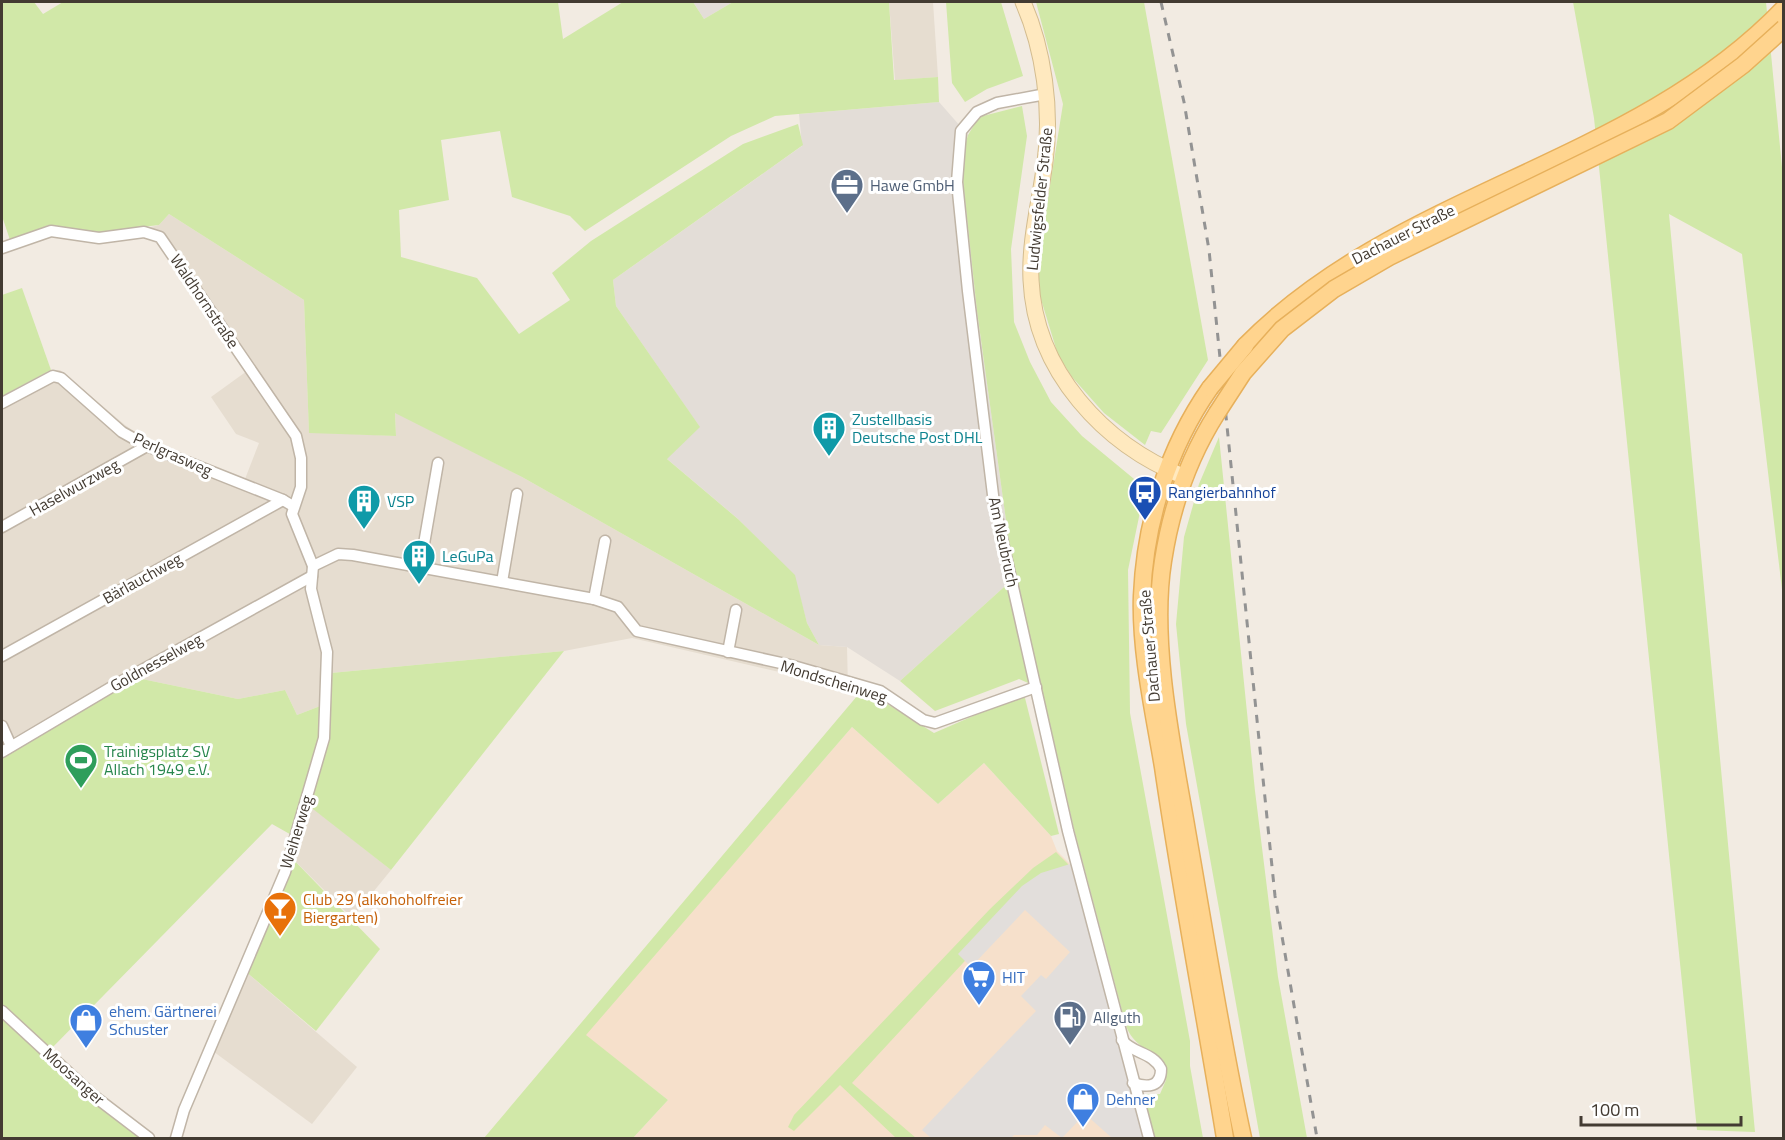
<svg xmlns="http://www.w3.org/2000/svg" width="1785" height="1140" font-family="'Titillium Web',sans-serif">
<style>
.residential{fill:#e6ddd0}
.commercial{fill:#f6e0cb}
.industrial{fill:#e3ddd7}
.green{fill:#d1e8a8}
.parking{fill:#e2dedb}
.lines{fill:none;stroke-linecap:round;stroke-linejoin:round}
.street-casing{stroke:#c0b5a7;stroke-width:13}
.secondary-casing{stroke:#d3bc8f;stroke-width:17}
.primary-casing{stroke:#e7b05b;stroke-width:19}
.street{stroke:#fff;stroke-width:10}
.secondary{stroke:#ffe9bf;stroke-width:15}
.primary{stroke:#ffd48e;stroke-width:16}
.rail{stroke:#939393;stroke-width:3;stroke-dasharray:8 8;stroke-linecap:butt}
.primary-bridge-casing{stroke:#e7b05b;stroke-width:19;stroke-linecap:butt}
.primary-bridge{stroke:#ffd48e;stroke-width:16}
.labels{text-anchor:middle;stroke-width:6;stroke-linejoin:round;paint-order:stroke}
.service-label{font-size:16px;fill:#4e5e75;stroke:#fff;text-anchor:start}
.street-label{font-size:16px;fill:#433b32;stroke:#fff}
.culture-label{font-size:16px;fill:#0d838f;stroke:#fff;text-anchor:start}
.transit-label{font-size:16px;fill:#164399;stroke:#fff;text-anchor:start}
.leisure-label{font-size:16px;fill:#27864d;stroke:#fff;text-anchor:start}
.food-label{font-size:16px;fill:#c56008;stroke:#fff;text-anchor:start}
.shop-label{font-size:16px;fill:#366cbe;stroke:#fff;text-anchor:start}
</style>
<rect width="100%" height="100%" fill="#f2ebe2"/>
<g class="residential">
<path d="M889,2H933L938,77L895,80Z"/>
<path d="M169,214L304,300L309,432L396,436L395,412L522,477L819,645L847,647L848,688L632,638L564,651L331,673L328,703L297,715L285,690L238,699L142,679V673L2,753V396L51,370H60L125,425L150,442L245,479L259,443L236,434L211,397L247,371L167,252L152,239L147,228L159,225Z"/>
<path d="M304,801L391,870L352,918L290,856Z"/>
<path d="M245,971L357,1067L312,1124L210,1049Z"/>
</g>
<path class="commercial" d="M852,727L938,804L984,763L1051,836L1057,851L1070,864L1143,1138H633L668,1100L585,1035Z"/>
<g class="industrial">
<path d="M693,2H733L704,19Z"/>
<path d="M939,102L968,135L963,151V181L977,311L1014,578L900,681L847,647L819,645L807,623L794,575L737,518L666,458L699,426L616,306L613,280L802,146L799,114Z"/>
</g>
<g class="green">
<path d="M2,2H34L43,14L63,2H558L563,39L623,2H693L704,19L733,2H889L894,80L938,77L939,102L775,116L731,136L585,231L570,216L512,197L500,131L441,140L449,200L399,210L401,257L477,278L519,334L570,300L552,273L591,241L743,144L798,124L803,145L613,280L616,306L700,427L667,459L738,519L795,575L807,623L819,645L522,477L395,413L396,436L309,433L304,300L169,214L159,225L93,233L49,225L10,240L2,216Z"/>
<path d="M946,2H1001L1023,76L987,89L965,102L952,83Z"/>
<path d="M1036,2H1144L1208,360L1161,433L1151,431L1145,445L1104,413L1072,377L1058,355L1040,296L1038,261L1063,104Z"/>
<path d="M1573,2H1766L1784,188L1783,598L1742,254L1669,214L1755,1132L1697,1130L1594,118Z"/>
<path d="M1022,106L1027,136L1011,249L1014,322L1030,362L1051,402L1082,436L1145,488L1128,570L1130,713L1190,1041V1066L1203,1138H1154L1139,1091L1144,1094H1160L1166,1080L1163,1060C1147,1050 1133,1044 1126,1026L1074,829L1042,689L1019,679L935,711L900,681L1014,578L977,311L963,181V151L968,135L979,117Z"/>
<path d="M22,288L51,370L2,396V295Z"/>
<path d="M1219,437L1255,791L1278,977L1307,1138H1260L1186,724L1176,624L1184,537L1199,484Z"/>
<path d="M564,651L391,870L304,802L295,837L272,824L49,1051L142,1138H2V754L142,672V679L238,699L285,690L297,715L328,703L331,673Z"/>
<path d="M863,689L934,733L1024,694L1059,834L1051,836L984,763L938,804L852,727L586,1035L668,1100L633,1138H484Z"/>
<path d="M1056,852L1068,864L1070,873L1024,897L852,1083L916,1138H896L840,1085L794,1131L788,1127L794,1115L990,909L1033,868Z"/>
<path d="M290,856L380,949L316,1031L245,971Z"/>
</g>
<path class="parking" d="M1070,864L1146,1138H1112L1085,1114L1062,1138L1045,1125L1037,1135H1014L1011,1138H931L922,1130L1036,1011L1021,996L1041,975L1046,979L1070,952L1025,910L971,967L958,954L1022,886L1041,873Z"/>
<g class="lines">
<defs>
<g id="street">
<path d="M1046,94L997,103L977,112L961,131L957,182L968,291L994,503L1068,831L1149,1138"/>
<path d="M2,248L51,231L99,238L144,232L160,237L296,436L301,458V487L292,514L313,566L311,589L327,652L324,738L285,872L184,1110L176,1138"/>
<path d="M2,403L53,376L61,378L122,432L147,446L283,500L293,506"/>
<path d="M2,527L147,446"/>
<path d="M313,566L338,554L353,555L594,599L618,607L637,631L790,665L880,691L923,720L935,723L1036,687"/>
<path d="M420,567L438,463"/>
<path d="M502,582L517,494"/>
<path d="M594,599L605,541"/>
<path d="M728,652L736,610"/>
<path d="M2,656L283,500"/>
<path d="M2,726L11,746"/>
<path d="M2,752L115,685L312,576"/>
<path d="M2,1011L94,1096L149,1138"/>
<path d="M1122,1040C1133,1054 1153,1052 1161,1069C1161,1087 1148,1088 1133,1083"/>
</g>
<path id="secondary" d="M1023,2C1044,50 1052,110 1045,162C1040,201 1029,241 1031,280C1035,371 1104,445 1185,477"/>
<g id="primary">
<path d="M1245,346C1396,191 1633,166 1784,8"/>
<path d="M1210,388C1168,448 1145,522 1142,596C1140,651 1154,713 1163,767C1181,891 1205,1015 1225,1138"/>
<path d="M1217,413C1189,457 1171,509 1163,561C1150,643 1173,749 1187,831C1205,934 1221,1037 1243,1138"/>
</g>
</defs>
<use href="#street" class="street-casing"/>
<use href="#secondary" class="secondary-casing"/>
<use href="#primary" class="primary-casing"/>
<use href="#street" class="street"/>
<use href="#secondary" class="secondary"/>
<use href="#primary" class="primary"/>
<path class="rail" d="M1161,2L1184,102L1209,250L1275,896L1317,1138"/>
<defs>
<g id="primary-bridge">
<path d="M1210,388L1245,346"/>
<path d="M1217,413L1243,373L1282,329L1334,289L1389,257L1668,121L1743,65L1784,28"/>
</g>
</defs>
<use href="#primary-bridge" class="primary-bridge-casing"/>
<use href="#primary-bridge" class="primary-bridge"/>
</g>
<defs>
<symbol id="office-pin" viewBox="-11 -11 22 30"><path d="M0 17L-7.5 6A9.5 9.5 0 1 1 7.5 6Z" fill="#5c6f8a" stroke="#fff"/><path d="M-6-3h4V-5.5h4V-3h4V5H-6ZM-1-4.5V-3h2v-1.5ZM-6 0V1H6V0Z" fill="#fff"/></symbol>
<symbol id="building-pin" viewBox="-11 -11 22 30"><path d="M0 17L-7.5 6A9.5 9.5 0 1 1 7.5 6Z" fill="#0f9aa8" stroke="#fff"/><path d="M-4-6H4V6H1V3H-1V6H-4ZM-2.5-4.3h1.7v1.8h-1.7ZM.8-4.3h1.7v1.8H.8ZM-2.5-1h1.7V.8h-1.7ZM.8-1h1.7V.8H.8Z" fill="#fff"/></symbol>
<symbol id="bus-pin" viewBox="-11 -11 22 30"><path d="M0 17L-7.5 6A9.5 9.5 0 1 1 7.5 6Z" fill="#1a4fb4" stroke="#fff"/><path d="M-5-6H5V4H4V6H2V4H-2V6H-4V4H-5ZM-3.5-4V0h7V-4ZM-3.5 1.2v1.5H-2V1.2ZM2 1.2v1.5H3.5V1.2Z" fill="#fff"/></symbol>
<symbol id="stadium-pin" viewBox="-11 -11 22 30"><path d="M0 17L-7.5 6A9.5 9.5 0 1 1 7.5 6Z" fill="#2e9e5b" stroke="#fff"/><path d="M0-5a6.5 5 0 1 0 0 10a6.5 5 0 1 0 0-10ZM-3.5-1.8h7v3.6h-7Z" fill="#fff"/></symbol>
<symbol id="bar-pin" viewBox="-11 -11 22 30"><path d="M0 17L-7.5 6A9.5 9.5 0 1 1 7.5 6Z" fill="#e8710a" stroke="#fff"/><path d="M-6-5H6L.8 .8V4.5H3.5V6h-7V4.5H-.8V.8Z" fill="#fff"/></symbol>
<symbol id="supermarket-pin" viewBox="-11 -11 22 30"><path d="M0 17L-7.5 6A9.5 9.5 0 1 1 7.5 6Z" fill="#3f7fe0" stroke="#fff"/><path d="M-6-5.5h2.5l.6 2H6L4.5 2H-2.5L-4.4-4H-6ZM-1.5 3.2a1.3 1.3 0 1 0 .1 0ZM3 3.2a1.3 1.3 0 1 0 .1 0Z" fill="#fff"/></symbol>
<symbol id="fuel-pin" viewBox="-11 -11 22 30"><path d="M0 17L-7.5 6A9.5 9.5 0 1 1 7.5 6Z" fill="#5c6f8a" stroke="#fff"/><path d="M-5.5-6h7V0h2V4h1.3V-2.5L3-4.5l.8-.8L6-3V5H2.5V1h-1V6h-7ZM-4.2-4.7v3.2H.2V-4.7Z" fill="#fff"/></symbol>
<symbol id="shop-pin" viewBox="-11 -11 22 30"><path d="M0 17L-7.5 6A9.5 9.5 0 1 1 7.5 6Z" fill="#3f7fe0" stroke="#fff"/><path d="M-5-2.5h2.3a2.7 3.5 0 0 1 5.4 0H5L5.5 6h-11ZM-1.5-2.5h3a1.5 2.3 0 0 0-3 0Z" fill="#fff"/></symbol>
</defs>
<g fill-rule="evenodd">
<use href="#office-pin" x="828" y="166" width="38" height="52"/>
<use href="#building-pin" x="810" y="409" width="38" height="52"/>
<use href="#bus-pin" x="1126" y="473" width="38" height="52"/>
<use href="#building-pin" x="345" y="482" width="38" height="52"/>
<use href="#building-pin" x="400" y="537" width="38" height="52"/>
<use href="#stadium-pin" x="62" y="741" width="38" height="52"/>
<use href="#bar-pin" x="261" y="889" width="38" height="52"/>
<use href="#supermarket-pin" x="960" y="958" width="38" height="52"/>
<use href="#fuel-pin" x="1051" y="998" width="38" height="52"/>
<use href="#shop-pin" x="67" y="1001" width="38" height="52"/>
<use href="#shop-pin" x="1064" y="1080" width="38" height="52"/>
</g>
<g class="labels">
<g class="service-label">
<text x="870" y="191">Hawe GmbH</text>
<text x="1093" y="1023">Allguth</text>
</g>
<g class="street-label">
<text transform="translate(1039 199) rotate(-84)" y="6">Ludwigsfelder Straße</text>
<text transform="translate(1403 234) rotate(-27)" y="6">Dachauer Straße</text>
<text transform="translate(205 301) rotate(56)" y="6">Waldhornstraße</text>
<text transform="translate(173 454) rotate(24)" y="6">Perlgrasweg</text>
<text transform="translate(74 487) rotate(-29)" y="6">Haselwurzweg</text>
<text transform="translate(1004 542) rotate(78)" y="6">Am Neubruch</text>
<text transform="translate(142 578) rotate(-29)" y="6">Bärlauchweg</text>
<text transform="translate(1149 646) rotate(-95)" y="6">Dachauer Straße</text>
<text transform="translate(156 662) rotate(-29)" y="6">Goldnesselweg</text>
<text transform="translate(834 681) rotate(17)" y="6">Mondscheinweg</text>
<text transform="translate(296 832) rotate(-73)" y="6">Weiherweg</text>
<text transform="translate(74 1076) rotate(42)" y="6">Moosanger</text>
</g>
<g class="culture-label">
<text x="852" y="425">Zustellbasis<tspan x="852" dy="18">Deutsche Post DHL</tspan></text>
<text x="387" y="507">VSP</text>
<text x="442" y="562">LeGuPa</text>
</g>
<g class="transit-label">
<text x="1168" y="498">Rangierbahnhof</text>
</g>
<g class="leisure-label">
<text x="104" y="757">Trainigsplatz SV<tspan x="104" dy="18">Allach 1949 e.V.</tspan></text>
</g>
<g class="food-label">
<text x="303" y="905">Club 29 (alkohoholfreier<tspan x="303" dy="18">Biergarten)</tspan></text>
</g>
<g class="shop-label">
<text x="1002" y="983">HIT</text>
<text x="109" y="1017">ehem. Gärtnerei<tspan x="109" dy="18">Schuster</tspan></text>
<text x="1106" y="1105">Dehner</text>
</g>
</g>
<rect width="1785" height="1140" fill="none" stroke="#433b32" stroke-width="6"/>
<path d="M1581 1116v9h160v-9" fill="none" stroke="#433b32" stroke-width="3"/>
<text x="1590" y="1116" font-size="18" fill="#433b32" stroke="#ffffff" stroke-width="4.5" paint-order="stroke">100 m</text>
</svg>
